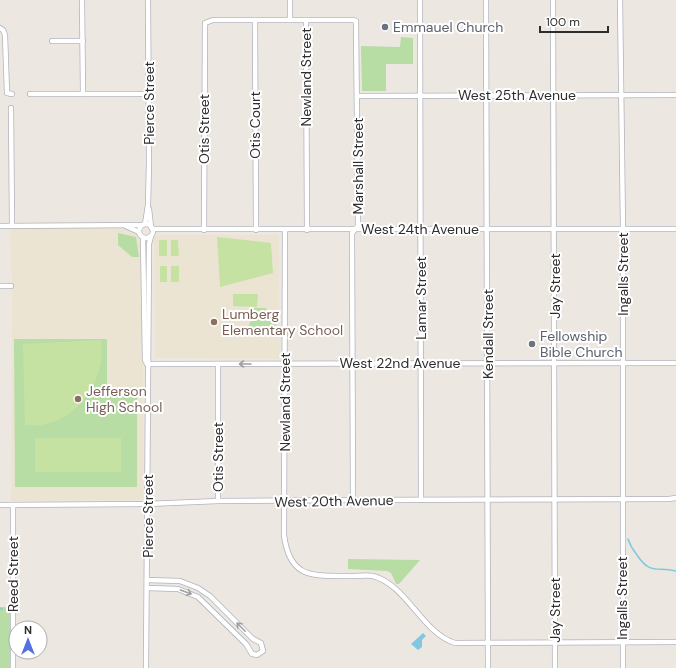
<svg xmlns="http://www.w3.org/2000/svg" width="676" height="668" font-family="'DM Sans',sans-serif">
<style>
.education{fill:#ece4d3}
.green{fill:#b7dca4}
.pitch{fill:#c6e2a2}
.water{fill:#81c7e1}
.lines{fill:none;stroke-linecap:round;stroke-linejoin:round}
.stream{stroke:#81c7e1;stroke-width:1.5}
.minor-casing{stroke:#b1b3bb;stroke-width:6}
.minor{stroke:#fff;stroke-width:4.5}
.oneway{stroke:#a0a0a0}
.worship-dot{fill:#6b7280;stroke:#fff;stroke-width:1.5}
.education-dot{fill:#8d6e63;stroke:#fff;stroke-width:1.5}
.labels{text-anchor:middle;stroke-width:4;stroke-linejoin:round;paint-order:stroke}
.worship-label{font-size:14px;fill:#5b616d;stroke:#fff;text-anchor:start}
.street-label{font-size:14px;fill:#2d2d2d;stroke:#fff}
.education-label{font-size:14px;fill:#785e54;stroke:#fff;text-anchor:start}
</style>
<rect width="100%" height="100%" fill="#ece8e1"/>
<g class="education">
<path d="M138,227L143,231L141,302L143,305V497L139,500L11,501L12,291L10,228Z"/>
<path d="M156,235H279L280,359L155,358L154,236Z"/>
</g>
<g class="green">
<path d="M401,37L413,38V64H386V91H362L361,46L400,47Z"/>
<path d="M118,233L136,237L139,257H132L118,245Z"/>
<path d="M254,308H266L267,313H274V321L276,325L273,327L271,333H247L250,322L254,319Z"/>
<path d="M14,339H107V393H137V487H15Z"/>
<path d="M348,559L420,560L399,584H396L391,573L387,571L348,569Z"/>
<rect x="0" y="607" width="10" height="61"/>
</g>
<g class="pitch">
<path d="M217,237L271,243L273,273L220,287Z"/>
<rect x="159" y="240" width="8" height="16"/>
<path d="M171,240H178L179,256H171Z"/>
<rect x="160" y="266" width="7" height="16"/>
<rect x="171" y="266" width="8" height="16"/>
<path d="M233,294H258L257,307L233,306Z"/>
<path d="M101,340C106,376 84,415 46,424C40,426 31,425 25,425L23,344Z"/>
<rect x="35" y="438" width="86" height="34"/>
</g>
<path class="water" d="M423,633L426,636L422,640V647L418,650L411,644Z"/>
<g class="lines">
<g class="stream">
<path d="M628,539C630,545 633,550 637,555C651,576 657,566 676,571"/>
<path d="M0,609H2"/>
</g>
<defs>
<g id="minor">
<path d="M82,0L83,94"/>
<path d="M290,0V20"/>
<path d="M420,0L421,500"/>
<path d="M486,0L488,668"/>
<path d="M553,0L555,668"/>
<path d="M620,0L623,229V668"/>
<path d="M255,20L256,230"/>
<path d="M306,20L307,230"/>
<path d="M0,28L3,30L5,35L7,93L12,94"/>
<path d="M52,41H83"/>
<path d="M30,94H149"/>
<path d="M358,96L676,95"/>
<path d="M11,108L12,226"/>
<path d="M149,209L151,227"/>
<path d="M145,224L148,205L149,163L148,0"/>
<circle cx="146" cy="231" r="7"/>
<path d="M0,226L143,225"/>
<path d="M126,226L139,232"/>
<path d="M152,229H676"/>
<path d="M204,230L205,23L213,20H353L356,21L358,226L352,233L353,500"/>
<path d="M285,230L284,535C290,582 316,575 354,576C360,576 367,575 373,576C407,585 422,633 455,643L676,642"/>
<path d="M143,238L145,360L147,364"/>
<path d="M0,286H11"/>
<path d="M147,364L676,363"/>
<path d="M218,364V501"/>
<path d="M0,505L147,504L218,501L353,500L669,499L676,498"/>
<path d="M13,505V668"/>
<path d="M147,580L180,581L198,588L210,596L253,639L261,643L263,651L257,655L252,654L246,644L198,597L178,589L147,588"/>
<path d="M146,668L149,244L151,236"/>
</g>
</defs>
<use href="#minor" class="minor-casing"/>
<use href="#minor" class="minor"/>
</g>
<defs><path id="oneway-shaft" d="M-6 0H5M1.5-3L5.5 0L1.5 3" fill="none" stroke-width="1.6" stroke-linecap="round" stroke-linejoin="round"/></defs>
<g class="oneway">
<use href="#oneway-shaft" transform="translate(245 364) rotate(-180)"/>
<use href="#oneway-shaft" transform="translate(186 592) rotate(20)"/>
<use href="#oneway-shaft" transform="translate(241 627) rotate(-135)"/>
</g>
<g class="worship-dot">
<circle cx="385" cy="27" r="4"/>
<circle cx="532" cy="344" r="4"/>
</g>
<g class="education-dot">
<circle cx="214" cy="322" r="4"/>
<circle cx="78" cy="399" r="4"/>
</g>
<g class="labels">
<g class="worship-label">
<text x="393" y="32">Emmauel Church</text>
<text x="540" y="341">Fellowship<tspan x="540" dy="16">Bible Church</tspan></text>
</g>
<g class="street-label">
<text transform="translate(306 77) rotate(-90)" y="5">Newland Street</text>
<text x="517" y="100">West 25th Avenue</text>
<text transform="translate(149 103) rotate(-90)" y="5">Pierce Street</text>
<text transform="translate(255 125) rotate(-90)" y="5">Otis Court</text>
<text transform="translate(204 129) rotate(-90)" y="5">Otis Street</text>
<text transform="translate(358 166) rotate(-90)" y="5">Marshall Street</text>
<text x="420" y="234">West 24th Avenue</text>
<text transform="translate(623 274) rotate(-90)" y="5">Ingalls Street</text>
<text transform="translate(555 286) rotate(-90)" y="5">Jay Street</text>
<text transform="translate(421 298) rotate(-90)" y="5">Lamar Street</text>
<text transform="translate(488 334) rotate(-90)" y="5">Kendall Street</text>
<text x="400" y="368">West 22nd Avenue</text>
<text transform="translate(285 402) rotate(-90)" y="5">Newland Street</text>
<text transform="translate(218 457) rotate(-90)" y="5">Otis Street</text>
<text transform="translate(334 501) rotate(-1)" y="5">West 20th Avenue</text>
<text transform="translate(148 516) rotate(-90)" y="5">Pierce Street</text>
<text transform="translate(13 574) rotate(-90)" y="5">Reed Street</text>
<text transform="translate(622 598) rotate(-90)" y="5">Ingalls Street</text>
<text transform="translate(555 610) rotate(-90)" y="5">Jay Street</text>
</g>
<g class="education-label">
<text x="222" y="319">Lumberg<tspan x="222" dy="16">Elementary School</tspan></text>
<text x="86" y="396">Jefferson<tspan x="86" dy="16">High School</tspan></text>
</g>
</g>
<g transform="translate(28 640)"><circle r="19" fill="#ffffff" stroke="#ababab"/>
<path d="M0-3L7 15L0 10L-7 15Z" fill="#556fe5"/>
<text y="-6" font-size="11" font-weight="bold" text-anchor="middle" fill="#2d2d2d">N</text>
</g>
<path d="M540 26v6h68v-6" fill="none" stroke="#2d2d2d" stroke-width="2"/>
<text x="546" y="26" font-size="12" fill="#2d2d2d" stroke="#ffffff" stroke-width="3" paint-order="stroke">100 m</text>
</svg>
